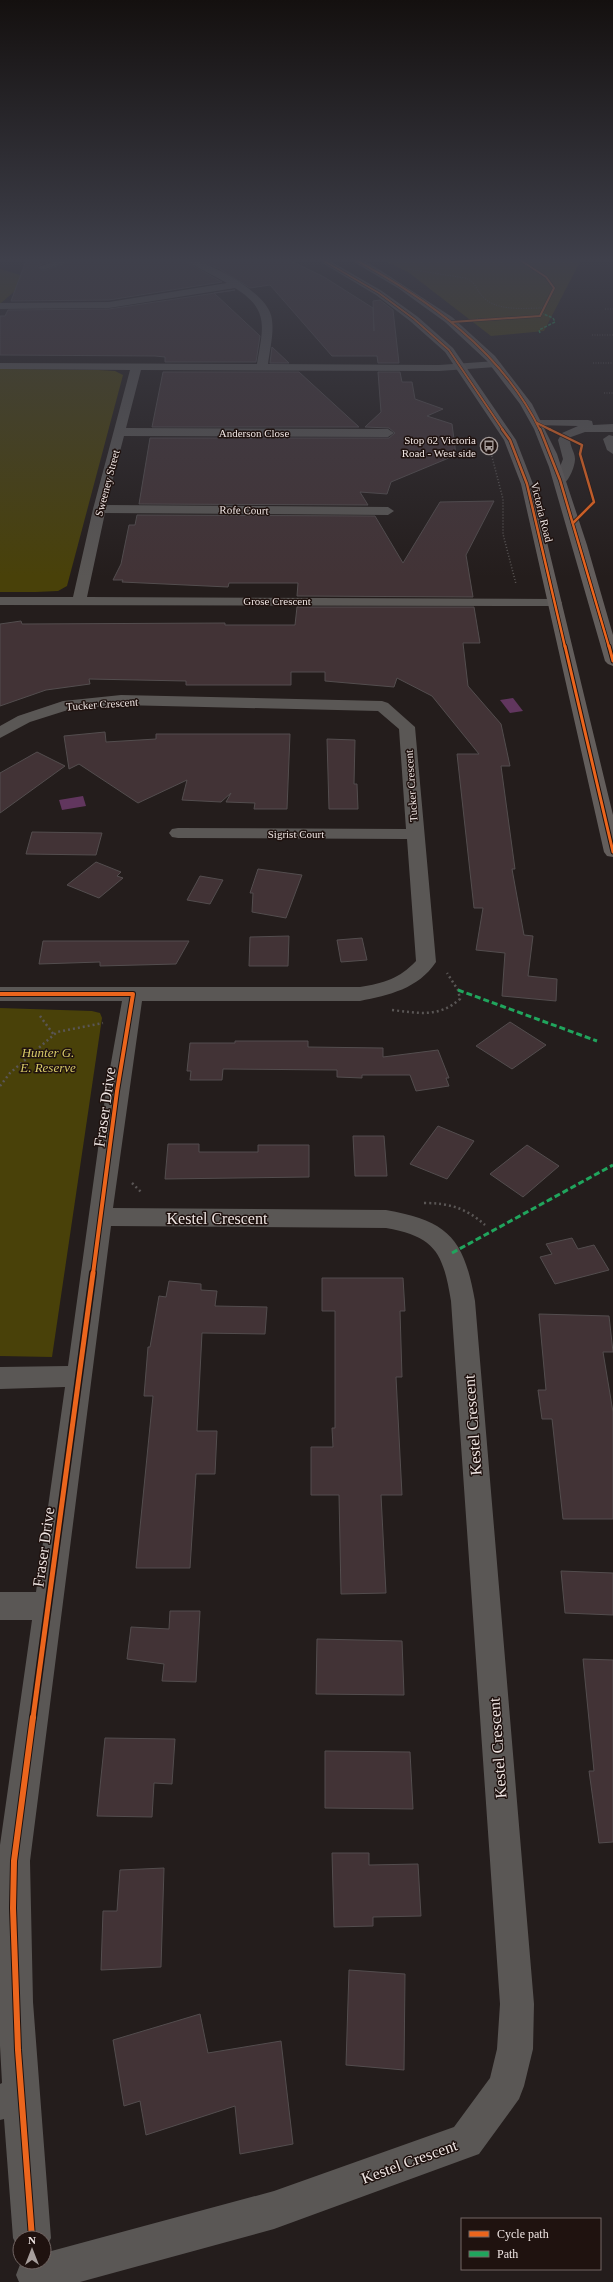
<svg xmlns="http://www.w3.org/2000/svg" width="613" height="2282" font-family="Georgia,serif">
<style>
.green{fill:#494109}
.water{fill:#61365e}
.building{fill:#423336;stroke:#534d4e}
.lines{fill:none;stroke-linecap:round;stroke-linejoin:round}
.path-far2{stroke:#5a5655;stroke-width:1;stroke-dasharray:1 1.5;stroke-linecap:butt}
.path-far1{stroke:#5a5655;stroke-width:1.5;stroke-dasharray:1 2;stroke-linecap:butt}
.path{stroke:#5a5655;stroke-width:2.5;stroke-dasharray:2 3;stroke-linecap:butt}
.minor{fill:#5a5755;fill-rule:evenodd}
.highway{fill:#635e5c;fill-rule:evenodd}
.quiet-far1{stroke:#20a55d;stroke-width:1.5;stroke-dasharray:3 1.5;stroke-linecap:butt}
.quiet{stroke:#20a55d;stroke-width:3;stroke-dasharray:6 3;stroke-linecap:butt}
.cycleway-far5-casing{stroke:#1f120f;stroke-width:3}
.cycleway-far4-casing{stroke:#1f120f;stroke-width:4}
.cycleway-far3-casing{stroke:#1f120f;stroke-width:5}
.cycleway-far2-casing{stroke:#1f120f;stroke-width:6}
.cycleway-far1-casing{stroke:#1f120f;stroke-width:8}
.cycleway-casing{stroke:#1f120f;stroke-width:8}
.cycleway-far5{stroke:#eb651d;stroke-width:2}
.cycleway-far4{stroke:#eb651d;stroke-width:2.5}
.cycleway-far3{stroke:#eb651d;stroke-width:3}
.cycleway-far2{stroke:#eb651d;stroke-width:4}
.cycleway-far1{stroke:#eb651d;stroke-width:5}
.cycleway{stroke:#eb651d;stroke-width:6}
.labels{text-anchor:middle;stroke-width:3;stroke-linejoin:round;paint-order:stroke}
.far-street-label{font-size:11px;fill:#efe5e3;stroke:#1f120f}
.far-poi-label{font-size:11px;fill:#efe5e3;stroke:#1f120f;text-anchor:end}
.park-label{font-size:13px;font-style:italic;fill:#d7c968;stroke:#1f120f}
.near-street-label{font-size:16px;fill:#efe5e3;stroke:#1f120f}
</style>
<rect width="100%" height="100%" fill="#241d1c"/>
<g class="green">
<path d="M378,258H582L544,331L491,336L408,272Z"/>
<path d="M0,269L30,278L1,303H0Z"/>
<path d="M0,369L99,370L115,371L123,375L67,586L58,591L36,592H0Z"/>
<path d="M0,1008L92,1011L100,1013L102,1018L52,1357L0,1356Z"/>
</g>
<g class="water">
<path d="M513,698L523,711L510,713L500,700Z"/>
<path d="M83,796L86,806L62,810L59,800Z"/>
</g>
<g class="building">
<path d="M27,258H60L37,266L43,271L79,258H179L222,282L109,300L11,301Z"/>
<path d="M191,258H285L324,277L373,308L374,331L373,301L380,300L393,310L399,363H378L377,356H332L270,285L250,288L218,268Z"/>
<path d="M235,290L214,293L260,336L256,362H165V357L155,356L0,355V316H5L8,310L109,309Z"/>
<path d="M272,347L289,363H270Z"/>
<path d="M163,372H299L359,427H152Z"/>
<path d="M378,372H400L402,382H412L415,399L443,409L427,416L452,424L456,455L391,482L387,494L360,492L368,505L139,504L150,438H389L395,433L389,428L365,427L381,412Z"/>
<path d="M494,501L466,555L473,597L297,596L298,583H229L228,587L122,582L123,580H113L121,564L129,525H135L137,515L375,516L403,563L440,502Z"/>
<path d="M297,607H474L480,643H463L468,686L501,724L510,766H501L515,869H512L524,935L533,936L528,976L557,979L556,1001L502,996L505,953L476,950L483,908H474L457,754H479L432,696L397,678L394,687L325,681V672H291V685H186V681L89,679L90,684L46,690L0,706V624L21,621L22,624L225,623V625H295Z"/>
<path d="M105,732L106,742L156,739V734H290L287,809H254L255,803L226,802L231,793L221,802L182,800L187,780L138,803L79,764L69,769L64,736Z"/>
<path d="M327,739L355,740L354,784H357L358,809H329Z"/>
<path d="M37,752L65,766L0,813V773Z"/>
<path d="M32,832L102,833L96,855L26,854Z"/>
<path d="M96,862L121,872L117,876L123,878L99,898L67,885Z"/>
<path d="M258,869L302,875L286,918L252,912L253,893H250Z"/>
<path d="M200,876L223,880L210,904L187,900Z"/>
<path d="M289,936L288,966H249L250,937Z"/>
<path d="M362,938L367,960L341,962L337,940Z"/>
<path d="M43,941H189L176,964L100,966V962L39,964Z"/>
<path d="M510,1022L546,1045L512,1069L476,1046Z"/>
<path d="M235,1041H308V1047L383,1048V1057L438,1050L449,1078H446L449,1086L416,1091L410,1075H362V1078L337,1077V1070L223,1069L222,1080H190L191,1071H187L190,1043H235Z"/>
<path d="M438,1126L474,1141L447,1179L410,1164Z"/>
<path d="M353,1136H384L387,1176H355Z"/>
<path d="M168,1144H199V1152H258V1145H309V1177L165,1179Z"/>
<path d="M527,1145L559,1166L523,1197L490,1174Z"/>
<path d="M572,1238L578,1249L594,1245L609,1270L555,1284L540,1257L552,1254L546,1244Z"/>
<path d="M322,1278H403L405,1311H400L402,1377H396L402,1495H381L386,1593L341,1594L339,1495H311V1447H333L332,1428H335V1311H322Z"/>
<path d="M169,1281L201,1284V1290L217,1291L215,1306L267,1307L265,1334L202,1333L197,1431H217L215,1474H196L190,1568H136L153,1396H144L148,1347H150L159,1296L166,1297Z"/>
<path d="M539,1314L609,1316L613,1352H603L613,1412V1519H563L552,1419H542L538,1390H546Z"/>
<path d="M561,1571L613,1573V1615L565,1613Z"/>
<path d="M170,1611H200L196,1682L162,1681L164,1664L127,1659L131,1627L169,1629Z"/>
<path d="M317,1639L402,1641L404,1695L316,1694Z"/>
<path d="M583,1659L613,1660V1842L599,1843L589,1771H594Z"/>
<path d="M105,1738L175,1739L172,1784L154,1783L152,1817L97,1816Z"/>
<path d="M325,1751L410,1752L413,1809L325,1808Z"/>
<path d="M332,1853H369V1865L418,1864L421,1916L373,1917V1926L334,1927Z"/>
<path d="M164,1868L161,1967L101,1970L103,1911H117L120,1870Z"/>
<path d="M349,1970L405,1974L404,2070L346,2065Z"/>
<path d="M200,2014L208,2053L281,2041L293,2144L240,2154L235,2106L146,2135L140,2101L124,2106L113,2040Z"/>
</g>
<g class="lines">
<g class="path-far2">
<path d="M408,269L465,278C476,282 475,288 482,296C496,312 524,308 543,308"/>
<path d="M605,309H613"/>
<path d="M477,319L540,316L554,288L546,277L517,258"/>
<path d="M592,335H613"/>
<path d="M593,363H613"/>
<path d="M604,393H613"/>
</g>
<path class="path-far1" d="M491,453L503,499V534L516,584"/>
<g class="path">
<path d="M392,1010C418,1013 439,1018 460,999L458,990L447,973"/>
<path d="M40,1016L54,1035"/>
<path d="M0,1086L10,1073L57,1032L103,1023"/>
<path d="M132,1183L142,1193"/>
<path d="M424,1203C449,1203 466,1208 485,1225"/>
</g>
<g class="minor">
<path d="M64,258H78L43,270L38,267Z"/>
<path d="M180,258C203,257 265,291 271,315C275,330 270,348 268,364L439,365L496,361L501,364L496,367L439,371L141,370L126,428L388,429L394,433L388,437L124,436L106,505L388,507L394,511L388,515L105,513L87,597L555,599L560,600L562,603L560,606L0,605V597H73L93,509L130,370L0,369V363L257,364C263,327 270,310 235,288L109,308L0,309V303L109,302L227,283Z"/>
<path d="M537,420H588L592,421L593,425L613,424V432H585L571,437C568,445 575,451 575,459C575,467 568,484 560,486L554,482L563,459L558,440L562,433L578,426L533,425L531,423L533,421Z"/>
<path d="M609,435L613,436V454L607,450L603,439Z"/>
<path d="M121,695L382,701L388,703L415,727L436,962C418,989 389,995 360,1001H142L113,1208L386,1210C449,1221 464,1239 475,1301L534,2004L533,2049L524,2086L519,2099L479,2154L274,2229L80,2282H19L16,2275L21,2262H44V2253L274,2191L454,2127L490,2078L497,2049L500,2004L451,1301C443,1253 436,1237 386,1228L111,1226L30,1861L33,2002L51,2238L44,2252V2238H20V2252L13,2238L4,2119L0,2120V2084L2,2083L0,2046V1845L32,1620H0V1592H36L65,1387L0,1389V1367L68,1366L106,1091L122,1001H0V987H360C384,983 399,979 416,961L407,839L178,838L172,837L169,833L172,829L178,828L406,829L399,729L378,711L121,705L71,709L30,722L0,738V726L18,716L63,701Z"/>
</g>
<g class="highway">
<path d="M314,258H325L382,291L418,317L453,348L516,440L533,484L613,815V857L607,856L604,852L521,484L504,440L445,352L410,321L376,295Z"/>
<path d="M347,258H359L380,270L452,317L495,356L532,404L557,454L587,545L613,635V666L608,664L605,661L549,467L534,429L520,404L487,361L445,322L398,288Z"/>
</g>
<path class="quiet-far1" d="M540,333L539,330L555,322L553,318L541,313"/>
<g class="quiet">
<path d="M458,990L597,1041"/>
<path d="M452,1253L613,1165"/>
</g>
<defs>
<g id="cycleway-far5">
<path d="M319,258L379,293L414,319L449,350L503,430"/>
<path d="M352,258C428,299 501,350 540,430"/>
<path d="M452,322L540,316L554,288L546,277L517,258"/>
<path d="M537,423L551,430"/>
</g>
<g id="cycleway-far4">
<path d="M502,429L510,440L527,484L565,647"/>
<path d="M540,429L560,480L609,647"/>
<path d="M549,429L582,445L580,454L594,502L573,523"/>
</g>
<g id="cycleway-far3">
<path d="M565,646L613,852"/>
<path d="M609,646L613,661"/>
</g>
<path id="cycleway-far2" d="M0,994H133L117,1091L93,1274"/>
<path id="cycleway-far1" d="M33,1718L93,1273"/>
<path id="cycleway" d="M32,2238L18,2050L13,1908L14,1861L33,1717"/>
</defs>
<use href="#cycleway-far5" class="cycleway-far5-casing"/>
<use href="#cycleway-far4" class="cycleway-far4-casing"/>
<use href="#cycleway-far3" class="cycleway-far3-casing"/>
<use href="#cycleway-far2" class="cycleway-far2-casing"/>
<use href="#cycleway-far1" class="cycleway-far1-casing"/>
<use href="#cycleway" class="cycleway-casing"/>
<use href="#cycleway-far5" class="cycleway-far5"/>
<use href="#cycleway-far4" class="cycleway-far4"/>
<use href="#cycleway-far3" class="cycleway-far3"/>
<use href="#cycleway-far2" class="cycleway-far2"/>
<use href="#cycleway-far1" class="cycleway-far1"/>
<use href="#cycleway" class="cycleway"/>
</g>
<linearGradient id="sky" x2="0" y2="1"><stop stop-color="#14100f"/><stop offset="0.45" stop-color="#3f404b"/><stop offset="1" stop-color="#3f404b" stop-opacity="0"/></linearGradient>
<rect width="613" height="577" fill="url(#sky)"/>
<defs>
<symbol id="bus-ring" viewBox="-11 -11 22 22"><circle r="9.5" fill="#1f120f" stroke="#a89f9d" stroke-width="1.5"/><path d="M-5-6H5V4H4V6H2V4H-2V6H-4V4H-5ZM-3.5-4V0h7V-4ZM-3.5 1.2v1.5H-2V1.2ZM2 1.2v1.5H3.5V1.2Z" fill="#a89f9d"/></symbol>
</defs>
<g fill-rule="evenodd">
<use href="#bus-ring" x="479" y="436" width="20" height="20"/>
</g>
<g class="labels">
<g class="far-street-label">
<text x="254" y="437">Anderson Close</text>
<text transform="translate(107 483) rotate(-75)" y="4">Sweeney Street</text>
<text transform="translate(244 510) rotate(1)" y="4">Rofe Court</text>
<text transform="translate(542 512) rotate(76)" y="4">Victoria Road</text>
<text x="277" y="605">Grose Crescent</text>
<text transform="translate(102 704) rotate(-4)" y="4">Tucker Crescent</text>
<text transform="translate(411 786) rotate(-94)" y="4">Tucker Crescent</text>
<text x="296" y="838">Sigrist Court</text>
</g>
<g class="far-poi-label">
<text x="476" y="444">Stop 62 Victoria<tspan x="476" dy="13">Road - West side</tspan></text>
</g>
<g class="park-label">
<text x="48" y="1057">Hunter G.<tspan x="48" dy="15">E. Reserve</tspan></text>
</g>
<g class="near-street-label">
<text transform="translate(104 1107) rotate(-82)" y="6">Fraser Drive</text>
<text x="217" y="1224">Kestel Crescent</text>
<text transform="translate(472 1425) rotate(-94)" y="6">Kestel Crescent</text>
<text transform="translate(43 1547) rotate(-82)" y="6">Fraser Drive</text>
<text transform="translate(497 1748) rotate(-94)" y="6">Kestel Crescent</text>
<text transform="translate(409 2161) rotate(-20)" y="6">Kestel Crescent</text>
</g>
</g>
<rect x="461" y="2218" width="140" height="52" fill="#1f120f" stroke="#726664"/>
<rect x="469" y="2231" width="20" height="6" fill="#eb651d" stroke="#726664"/>
<text x="497" y="2238" font-size="12" fill="#efe5e3">Cycle path</text>
<rect x="469" y="2251" width="20" height="6" fill="#20a55d" stroke="#726664"/>
<text x="497" y="2258" font-size="12" fill="#efe5e3">Path</text>
<g transform="translate(32 2250)"><circle r="19" fill="#1f120f" stroke="#726664"/>
<path d="M0-3L7 15L0 10L-7 15Z" fill="#a89f9d"/>
<text y="-6" font-size="11" font-weight="bold" text-anchor="middle" fill="#efe5e3">N</text>
</g>
</svg>
